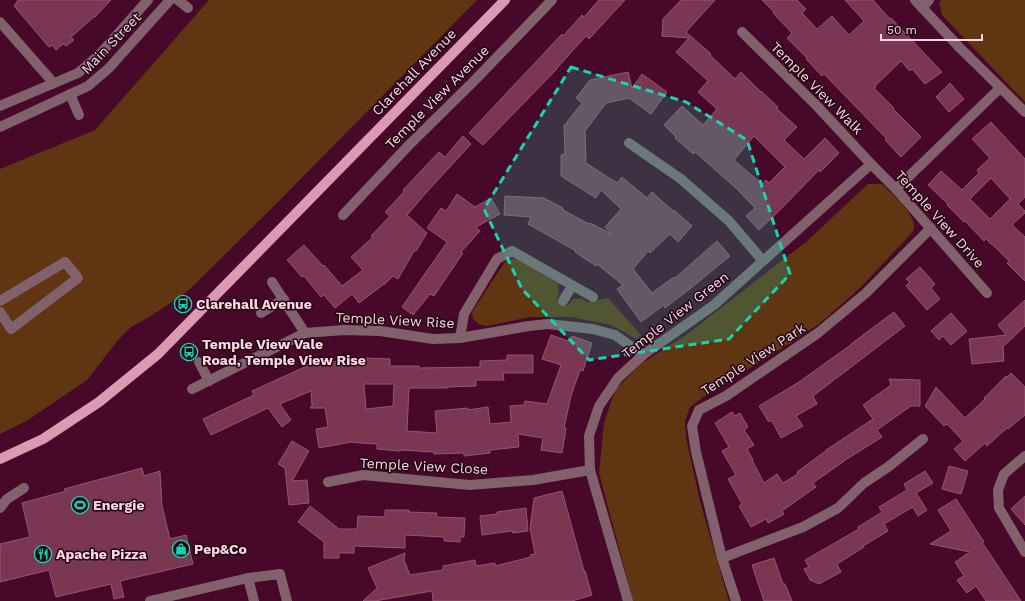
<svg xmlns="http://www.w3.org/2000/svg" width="1025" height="601" font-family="'Work Sans',sans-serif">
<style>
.green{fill:#603512}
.building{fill:#7a3753;stroke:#99536f;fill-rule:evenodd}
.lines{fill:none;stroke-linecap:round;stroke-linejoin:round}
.minor{stroke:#81616c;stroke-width:10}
.major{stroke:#dc9ab2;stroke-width:10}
.marked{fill:#13d5b3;fill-opacity:0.2;stroke:#13d5b3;stroke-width:3;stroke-dasharray:8 5;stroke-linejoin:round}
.labels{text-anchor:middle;stroke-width:3;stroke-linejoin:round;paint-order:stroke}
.street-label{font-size:14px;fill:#ffd6e4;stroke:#1f0511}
.poi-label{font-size:14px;font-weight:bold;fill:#ffd6e4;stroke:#1f0511;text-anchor:start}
</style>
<rect width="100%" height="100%" fill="#480829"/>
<g class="green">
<path d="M209,0H477L278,202L189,290L151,316L131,327L118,340L87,380L28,420L0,434V169L95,130Z"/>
<path d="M942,0H1025V102L942,15L939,2Z"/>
<path d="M868,184H882C891,193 916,214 914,228C914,230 911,234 909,236L858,290L819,324L767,358L713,390L690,407L685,421L686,438L700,501L729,601H633L599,473L604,423L615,390L642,363L686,335L806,242Z"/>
<path d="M513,259L518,260L558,283L559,292L557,300L567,306L573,299L581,298L587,302L608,298L641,335L636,339L621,330L607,324L571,317H531L486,326L479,324L473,319L472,312L504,263L507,260Z"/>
</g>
<g class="building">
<path d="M18,0H111L95,17V16L71,37L74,40L66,46L63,44L56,50L52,45L49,47L14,6Z"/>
<path d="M599,0H625L589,39L586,36L557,68V69L554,72L483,145L469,133L562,34L563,36L582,15L584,17Z"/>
<path d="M681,0H715L686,32L711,54L710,55L735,79L741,72L761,92V91L778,107L777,109L797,127L784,140L804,159L825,138L839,153L820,172L819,170L782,208L759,230L746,216L755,208L737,189L695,152L693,154L675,138L676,137L664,125L682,106L703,125L717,109L698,92L708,81L676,52L689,38L662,36L663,19ZM754,136L785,167L769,183L766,180L762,184L734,160Z"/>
<path d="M762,0H797L806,9L802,13L817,29L832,16L849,35L864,21L845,0H873L890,19L891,18L942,72L925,84L912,69L910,71L901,61L875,86L876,87L874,88L894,108L893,109L921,137L901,157L885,140L886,138L824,74L822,76L806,59L807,58L787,38L792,33L773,13L774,12Z"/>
<path d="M628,72L632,88L642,74L667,92L651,114L629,98L606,103L585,131L586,163L617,183L622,177L647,198L652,192L673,211L674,210L692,226L678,242L670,234L650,253L648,251L633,269L652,293L674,277L675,278L717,241L730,256L691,288L665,308L664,305L641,322L617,289L623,285L597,264L596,266L575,252L576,251L528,224L531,217L504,215L505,196L544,198L563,208V210L589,224L590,223L610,233H611L605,227L621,209L601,190L596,198L561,176V155L565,154L564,126L582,103L576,98L590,80Z"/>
<path d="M950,83L964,99L949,112L936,97Z"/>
<path d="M991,122L1025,159V197L1018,204L1025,211V213L1012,225L1025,237V281L1007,263L1009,261L998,250L986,239L984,241L965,221L964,222L947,205L948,204L928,185L941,171L962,190L979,173L977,170L990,158L972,139ZM991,178L1010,199L990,219L970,199Z"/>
<path d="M463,136L471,144L425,194L407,215L427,233L416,251H414L398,279L393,276L384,285V284L359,303L352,294L335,308L324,295L321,297L304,276L302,277L287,260L304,245L323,266L324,265L342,286L363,270L351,257L373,237L371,236L390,216L385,212L404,192L403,190L439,152L445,157Z"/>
<path d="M457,194L475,207L491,198L500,214L476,227L480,231L461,252L463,253L434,296L430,294L413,315L402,307L447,242L427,228L441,208L446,211Z"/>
<path d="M920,267L935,284L931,288L940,299L927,310L906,286L910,282L906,279Z"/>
<path d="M1025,300V326L1003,347L1004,361L972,364L969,339L1006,335L998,325Z"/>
<path d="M894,312L905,326L813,396L817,404L796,416L803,426L781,438L772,421H768L759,406L799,382L852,344H851Z"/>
<path d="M951,313L967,331L951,345L943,336L939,340L931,331Z"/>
<path d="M551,335L571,342L572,336L592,343L583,371L580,370L571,396L564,428H566L562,453L541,450L543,438L518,434L519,447L490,450V453L464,456V453L434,454V452L400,450V451L377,449V444L360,443L351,442L319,448L316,429L328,427L325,408H310L313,404L312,405L311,391L280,404L291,420L282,427L268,408L211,435L203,419L254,395L252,391L307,366V365L338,361V359H366V358L390,359V366H419V368L480,367V361L507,360V355H533V373H503L504,380H476V386L447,387V388H409L407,431L437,433L435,411L468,408V410L488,407L490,424L511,422L510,406L524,405L525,401L547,404L561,365L542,359ZM364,384H394L393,406L366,409Z"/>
<path d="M1011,373L1025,387V415L1008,429L1007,428L987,446L985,443L965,461L954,449L963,441L947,424L944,426L925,406L936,387L965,418L985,399L984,398L1006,376V378Z"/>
<path d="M889,379L920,380V406H911L877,430L882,437L847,459L813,483L816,487L782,511L784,514L768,523L766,519L751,527L739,506L742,504L728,479L736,475L722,451L729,447L715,423L732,412L735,416L740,413L748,427L744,430L754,445L747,449L753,460H752L764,483L777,474L783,483L798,474L797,472L827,450H826L873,419L863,405L891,385Z"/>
<path d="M292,441L309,451L292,481L307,480L309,503L289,505L285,468L278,464Z"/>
<path d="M949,466L968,471L961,494L942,489Z"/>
<path d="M142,468L144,476L160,471L162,506L170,539L186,535L193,564L120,581L124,597L114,599L111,584L56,597L49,570L0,582V544L30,537L22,503L66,491L64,489Z"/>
<path d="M925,471L933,483L916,493L927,510L918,516L913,507L884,524L888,531L863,546L864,547L837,564L841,572L819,584L810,580L804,569L809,567L805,560L859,529L858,527L882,512L879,507L907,490L904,484Z"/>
<path d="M562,491L584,571H585L592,595L572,601H433L432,591L375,601H363L377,588L368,568L405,553L404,560L410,575L443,570V566L475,560L476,566L495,563V566L531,557L530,555L535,554L530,528L534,498Z"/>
<path d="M1025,496V525L1011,509Z"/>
<path d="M956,499L984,542H982L1021,601H986L976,586L967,593L957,580L964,576L955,562L970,552L930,544L951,531L938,510Z"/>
<path d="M310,506L339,529H357L358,516L385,517V510H409V512L437,513L436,517L465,518L464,537H460V542L444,541V537L405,535V548L354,546V553H339V558H324V542L298,522Z"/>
<path d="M526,508L528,531L513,533L512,531L482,535L480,516L497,514V512Z"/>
<path d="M774,558L783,584H785L792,601H764L752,565Z"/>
</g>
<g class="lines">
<g class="minor">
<path d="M178,0L188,8"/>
<path d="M915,0L960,48L1025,112"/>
<path d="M922,8L929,0"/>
<path d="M0,22L50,79L52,84"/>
<path d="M742,32L817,106L871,164L896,189L987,293"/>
<path d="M70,94L79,115"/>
<path d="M0,106L78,73L99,55L148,0"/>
<path d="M0,127L88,86L109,68L170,0"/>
<path d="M629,143L681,179L729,221L763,261"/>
<path d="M896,189L1000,88"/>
<path d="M343,215L409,145L473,82L552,0"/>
<path d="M272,282L305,333"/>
<path d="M0,301L65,262L78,278L11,329L0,312"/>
<path d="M563,301L572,286"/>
<path d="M261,313L284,299"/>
<path d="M460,338L464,314L497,259L512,251L593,297"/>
<path d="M199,362L209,381"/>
<path d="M192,389L305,333L344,330L380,331L433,339L460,338L529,326L548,324L593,329L615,335L643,355"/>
<path d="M1025,456L1004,474L998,490L999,508L1025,552"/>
<path d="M328,482L363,475L470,485L533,480L590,470"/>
<path d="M0,508L7,499L24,488"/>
<path d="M722,558L803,527L838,508L864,483L888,467L923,439"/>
<path d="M248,578L254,601"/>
<path d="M150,601L248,578L280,574L287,601"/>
<path d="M628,601L590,470L589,436L599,406L618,378L643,355L714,305L871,164"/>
<path d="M736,601L722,558L696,452L692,426L699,410L726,396L818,333L866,293L931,228"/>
</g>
<path class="major" d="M0,459L43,439L99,402L158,354L505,0"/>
</g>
<path class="marked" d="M571,67L686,102L747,140L790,274L729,339L589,360L522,289L484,209Z"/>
<defs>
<symbol id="bus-ring" viewBox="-11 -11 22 22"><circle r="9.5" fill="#1f0511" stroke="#13d5b3" stroke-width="1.5"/><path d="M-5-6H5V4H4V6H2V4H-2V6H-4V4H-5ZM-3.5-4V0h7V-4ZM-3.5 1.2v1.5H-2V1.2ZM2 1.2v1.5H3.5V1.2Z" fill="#13d5b3"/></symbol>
<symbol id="stadium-ring" viewBox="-11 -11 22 22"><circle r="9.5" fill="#1f0511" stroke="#13d5b3" stroke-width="1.5"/><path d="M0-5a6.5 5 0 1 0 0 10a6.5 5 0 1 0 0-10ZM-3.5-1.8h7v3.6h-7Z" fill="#13d5b3"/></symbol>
<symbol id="shop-ring" viewBox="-11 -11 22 22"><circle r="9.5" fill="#1f0511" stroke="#13d5b3" stroke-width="1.5"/><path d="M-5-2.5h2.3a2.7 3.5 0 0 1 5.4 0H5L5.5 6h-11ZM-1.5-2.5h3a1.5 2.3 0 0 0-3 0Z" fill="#13d5b3"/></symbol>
<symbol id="restaurant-ring" viewBox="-11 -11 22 22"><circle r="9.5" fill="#1f0511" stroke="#13d5b3" stroke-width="1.5"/><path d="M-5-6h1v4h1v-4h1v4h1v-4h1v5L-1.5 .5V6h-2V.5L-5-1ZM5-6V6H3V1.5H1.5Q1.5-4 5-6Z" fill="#13d5b3"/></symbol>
</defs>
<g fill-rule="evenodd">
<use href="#bus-ring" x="173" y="294" width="20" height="20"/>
<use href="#bus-ring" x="179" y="342" width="20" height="20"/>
<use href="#stadium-ring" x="70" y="495" width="20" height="20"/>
<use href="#shop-ring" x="171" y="539" width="20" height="20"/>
<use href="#restaurant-ring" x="33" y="544" width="20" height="20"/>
</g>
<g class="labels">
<g class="street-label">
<text transform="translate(111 43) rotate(-46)" y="5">Main Street</text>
<text transform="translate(414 72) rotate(-46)" y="5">Clarehall Avenue</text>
<text transform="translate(817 88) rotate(45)" y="5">Temple View Walk</text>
<text transform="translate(437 97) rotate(-45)" y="5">Temple View Avenue</text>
<text transform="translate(940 219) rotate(48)" y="5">Temple View Drive</text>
<text transform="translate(675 315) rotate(-38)" y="5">Temple View Green</text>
<text transform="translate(395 320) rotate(3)" y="5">Temple View Rise</text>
<text transform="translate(753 359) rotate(-33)" y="5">Temple View Park</text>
<text transform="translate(424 466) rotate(3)" y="5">Temple View Close</text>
</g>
<g class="poi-label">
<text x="196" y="309">Clarehall Avenue</text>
<text x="202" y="349">Temple View Vale<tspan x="202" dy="16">Road, Temple View Rise</tspan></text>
<text x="93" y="510">Energie</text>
<text x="194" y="554">Pep&amp;Co</text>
<text x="56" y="559">Apache Pizza</text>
</g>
</g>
<path d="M881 34v6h101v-6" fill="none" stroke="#ffd6e4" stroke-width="2"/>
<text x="887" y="34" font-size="12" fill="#ffd6e4" stroke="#1f0511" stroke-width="3" paint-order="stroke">50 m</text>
</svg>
